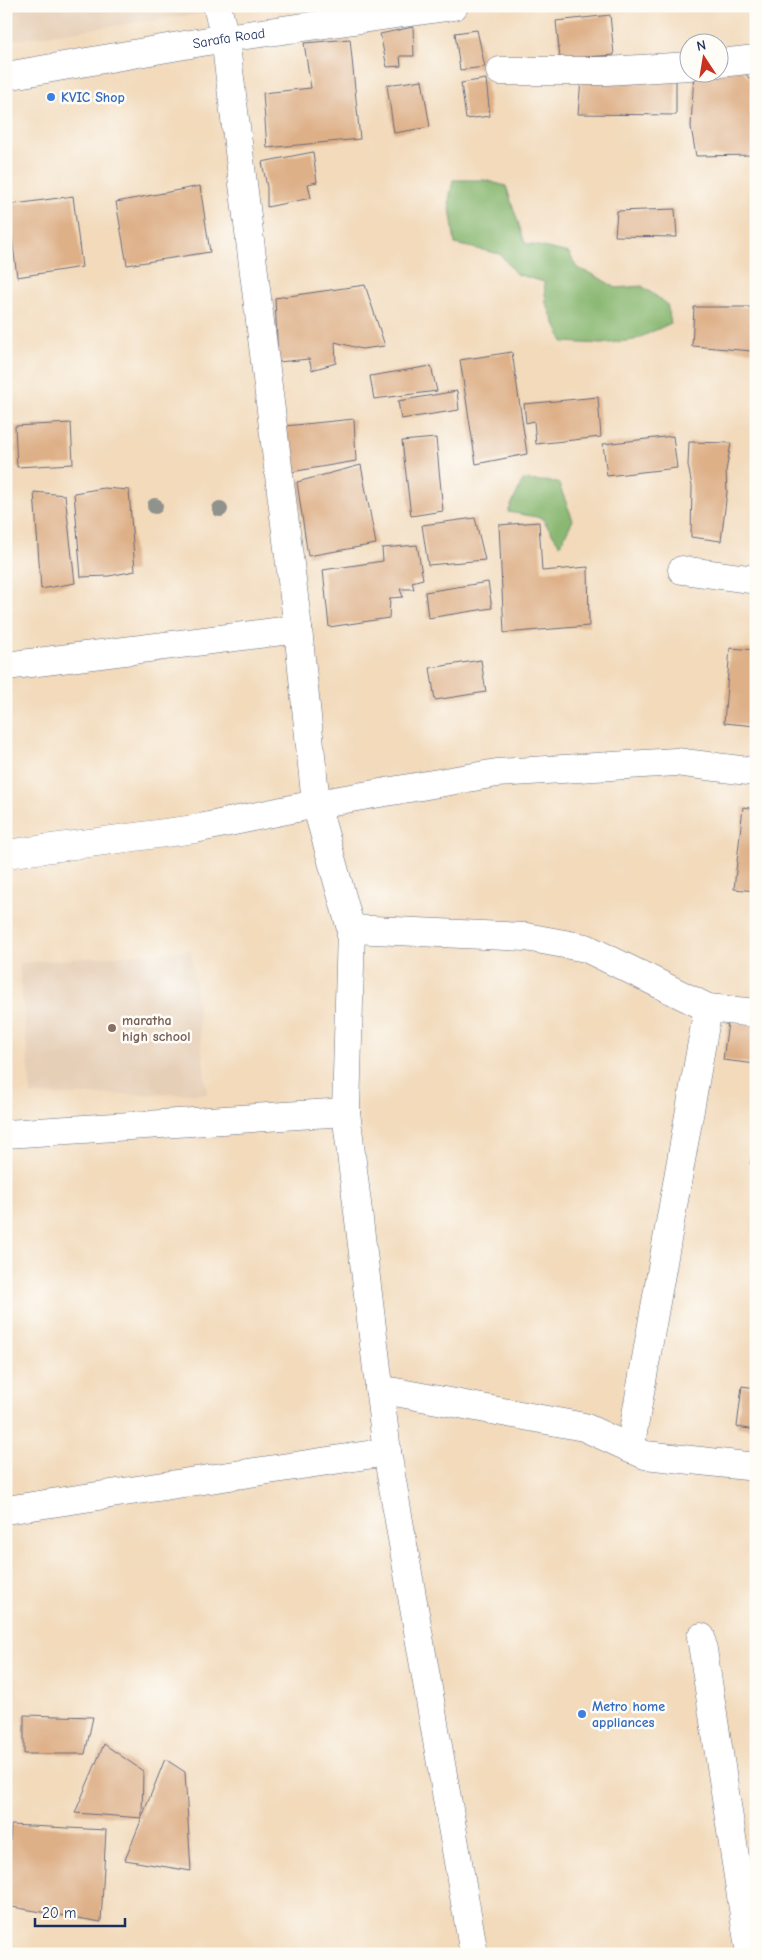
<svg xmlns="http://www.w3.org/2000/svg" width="762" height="1960" font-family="'Comic Neue',sans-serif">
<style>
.built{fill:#e6cfb7}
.forest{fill:#8ab872;stroke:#527468}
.building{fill:#deb088}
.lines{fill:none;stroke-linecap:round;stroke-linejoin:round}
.minor-casing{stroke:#666b7f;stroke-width:29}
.minor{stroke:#fff;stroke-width:28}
.tree{fill:#90938d}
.shop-dot{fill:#3f7fe0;stroke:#fdfcf7;stroke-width:2}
.education-dot{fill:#8d6e63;stroke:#fdfcf7;stroke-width:2}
.labels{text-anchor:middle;stroke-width:5;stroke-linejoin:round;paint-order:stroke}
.street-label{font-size:14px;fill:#1b2f5e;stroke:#fdfcf7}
.shop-label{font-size:14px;font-weight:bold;fill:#366cbe;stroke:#fdfcf7;text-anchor:start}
.education-label{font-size:14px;font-weight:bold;fill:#785e54;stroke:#fdfcf7;text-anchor:start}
</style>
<rect width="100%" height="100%" fill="#fdfcf7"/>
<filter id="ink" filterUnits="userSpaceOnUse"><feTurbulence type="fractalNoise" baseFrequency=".02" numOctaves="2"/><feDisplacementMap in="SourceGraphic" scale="10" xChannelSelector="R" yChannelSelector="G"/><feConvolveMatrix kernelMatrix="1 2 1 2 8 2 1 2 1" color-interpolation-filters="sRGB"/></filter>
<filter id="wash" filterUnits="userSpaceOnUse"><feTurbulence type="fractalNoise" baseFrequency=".0096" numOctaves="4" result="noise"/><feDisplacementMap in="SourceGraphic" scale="20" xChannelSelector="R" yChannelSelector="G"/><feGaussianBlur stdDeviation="1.12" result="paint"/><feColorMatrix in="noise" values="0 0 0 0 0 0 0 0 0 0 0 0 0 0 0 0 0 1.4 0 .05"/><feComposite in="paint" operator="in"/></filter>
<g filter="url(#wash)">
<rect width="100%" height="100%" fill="#f2dabb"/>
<g class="built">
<path d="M6,6H205L206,13L6,41Z"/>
<path d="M191,950L207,1094L31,1095L19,963Z"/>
</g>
<g class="forest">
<path d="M453,180H484L506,186L525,243L569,253L577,268L596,276L616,288L642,286L667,304L671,323L634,340L601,344L563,342L546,303L544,282L516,274L500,254L455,244L449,200Z"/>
<path d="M523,480L558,482L573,520L560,545L542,518L508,512Z"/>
</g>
<g id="blocks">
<g class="building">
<path d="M610,15L614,55L560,59L556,21Z"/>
<path d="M413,27L414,56H400L401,66L387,67L380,34Z"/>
<path d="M477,30L485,67L460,70L455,33Z"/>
<path d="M350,39L360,139L267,148L263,93L311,88L304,43Z"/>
<path d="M742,69L752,82L754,155L696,156L691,127L694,72H720Z"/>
<path d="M676,77V115L578,114L581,80Z"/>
<path d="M486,79L490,116L466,119L461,83Z"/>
<path d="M422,80L430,127L394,133L387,85Z"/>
<path d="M313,152L317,182L308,184L311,198L267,207V187L262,162Z"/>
<path d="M200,186L210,252L127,265L116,202Z"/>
<path d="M73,196L82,267L17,277L8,205Z"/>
<path d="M675,209L677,237L615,236L617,211Z"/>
<path d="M365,285L385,346L362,349L335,342L336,363L312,370L309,359L278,362L275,298Z"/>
<path d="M694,307H755L752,351L692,346Z"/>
<path d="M512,352L527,454L476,464L460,360Z"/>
<path d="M431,366L437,391L374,399L370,376Z"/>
<path d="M457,391L459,410L401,419L398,401Z"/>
<path d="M598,397L601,437L536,444L534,421L526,423L524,404Z"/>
<path d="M354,419L356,461L291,472L285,426Z"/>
<path d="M71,423L73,464L17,467L15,426Z"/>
<path d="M673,436L677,468L607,476L603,444Z"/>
<path d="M436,438L443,511L411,516L402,441Z"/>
<path d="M689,442L731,443L726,471L727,492L721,541L691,537L692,486L688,465Z"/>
<path d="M361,465L376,544L308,556L297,482Z"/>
<path d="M104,488L129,490L135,571L109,576L81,577L74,493Z"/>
<path d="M34,492L65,495L75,583L41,589Z"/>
<path d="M475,518L485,560L428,565L422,525Z"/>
<path d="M539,522L542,571L588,567L589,626L504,633L499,525Z"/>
<path d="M417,545L423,579L412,582L414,589H400L403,597L390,598L389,618L329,627L323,570L383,561L382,548Z"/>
<path d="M488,582L492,608L428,618L425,592Z"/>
<path d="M730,648L756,650V726L724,723Z"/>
<path d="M481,660L486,692L435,700L430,668Z"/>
<path d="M743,807L756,809V891L734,889Z"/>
<path d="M728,1022L756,1025V1064L723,1060Z"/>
<path d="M755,1135H756V1165L750,1164Z"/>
<path d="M742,1386L756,1388V1430L737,1427Z"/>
<path d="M24,1715L93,1717L85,1754H24Z"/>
<path d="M104,1744L143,1771L142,1817L165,1759L185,1772L191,1871L125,1860L142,1818L75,1813Z"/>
<path d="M11,1825L106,1830L101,1922L6,1906Z"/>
</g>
</g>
</g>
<g filter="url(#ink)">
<use href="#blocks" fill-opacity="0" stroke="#666b7f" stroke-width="1"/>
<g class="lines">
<defs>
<g id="minor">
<path d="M217,6L225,38L298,629L316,804L351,929L346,1112L387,1452L474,1954"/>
<path d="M720,63L756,59"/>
<path d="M500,71H606L690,66"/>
<path id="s1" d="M6,76L225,38L454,6"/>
<path d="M682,570L756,580"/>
<path d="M6,666L298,629"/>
<path d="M6,854L195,829L316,804L497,773L676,762L756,772"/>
<path d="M351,929L526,937L586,948L708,1008L756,1013"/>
<path d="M6,1134L346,1112"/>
<path d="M379,1389L584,1427L645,1455L756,1467"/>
<path d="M630,1449L708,1008"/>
<path d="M6,1510L387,1452"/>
<path d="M701,1637L750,1954"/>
</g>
</defs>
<use href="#minor" class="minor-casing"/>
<use href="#minor" class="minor"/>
</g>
<g class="tree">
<circle cx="155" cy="506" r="8"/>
<circle cx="220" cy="509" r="8"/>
</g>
</g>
<g class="shop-dot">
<circle cx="51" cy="97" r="5"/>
<circle cx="582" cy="1714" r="5"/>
</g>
<circle class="education-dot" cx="112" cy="1028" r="5"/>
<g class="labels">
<g class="street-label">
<text dy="5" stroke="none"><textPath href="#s1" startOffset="226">Sarafa Road</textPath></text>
</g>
<g class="shop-label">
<text x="61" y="102">KVIC Shop</text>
<text x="592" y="1711">Metro home<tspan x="592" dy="16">appliances</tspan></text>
</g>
<g class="education-label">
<text x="122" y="1025">maratha<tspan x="122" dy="16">high school</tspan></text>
</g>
</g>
<rect width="762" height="1960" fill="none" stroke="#fdfcf7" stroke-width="25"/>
<g transform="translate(704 58) rotate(348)"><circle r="24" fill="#fdfcf7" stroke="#a3aaba"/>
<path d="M0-4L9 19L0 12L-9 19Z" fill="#c8321e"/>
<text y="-8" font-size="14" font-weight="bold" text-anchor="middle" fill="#1b2f5e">N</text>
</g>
<path d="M35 1918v8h90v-8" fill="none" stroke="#1b2f5e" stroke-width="2.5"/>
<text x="42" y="1918" font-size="15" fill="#1b2f5e" stroke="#fdfcf7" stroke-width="4" paint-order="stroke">20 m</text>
</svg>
